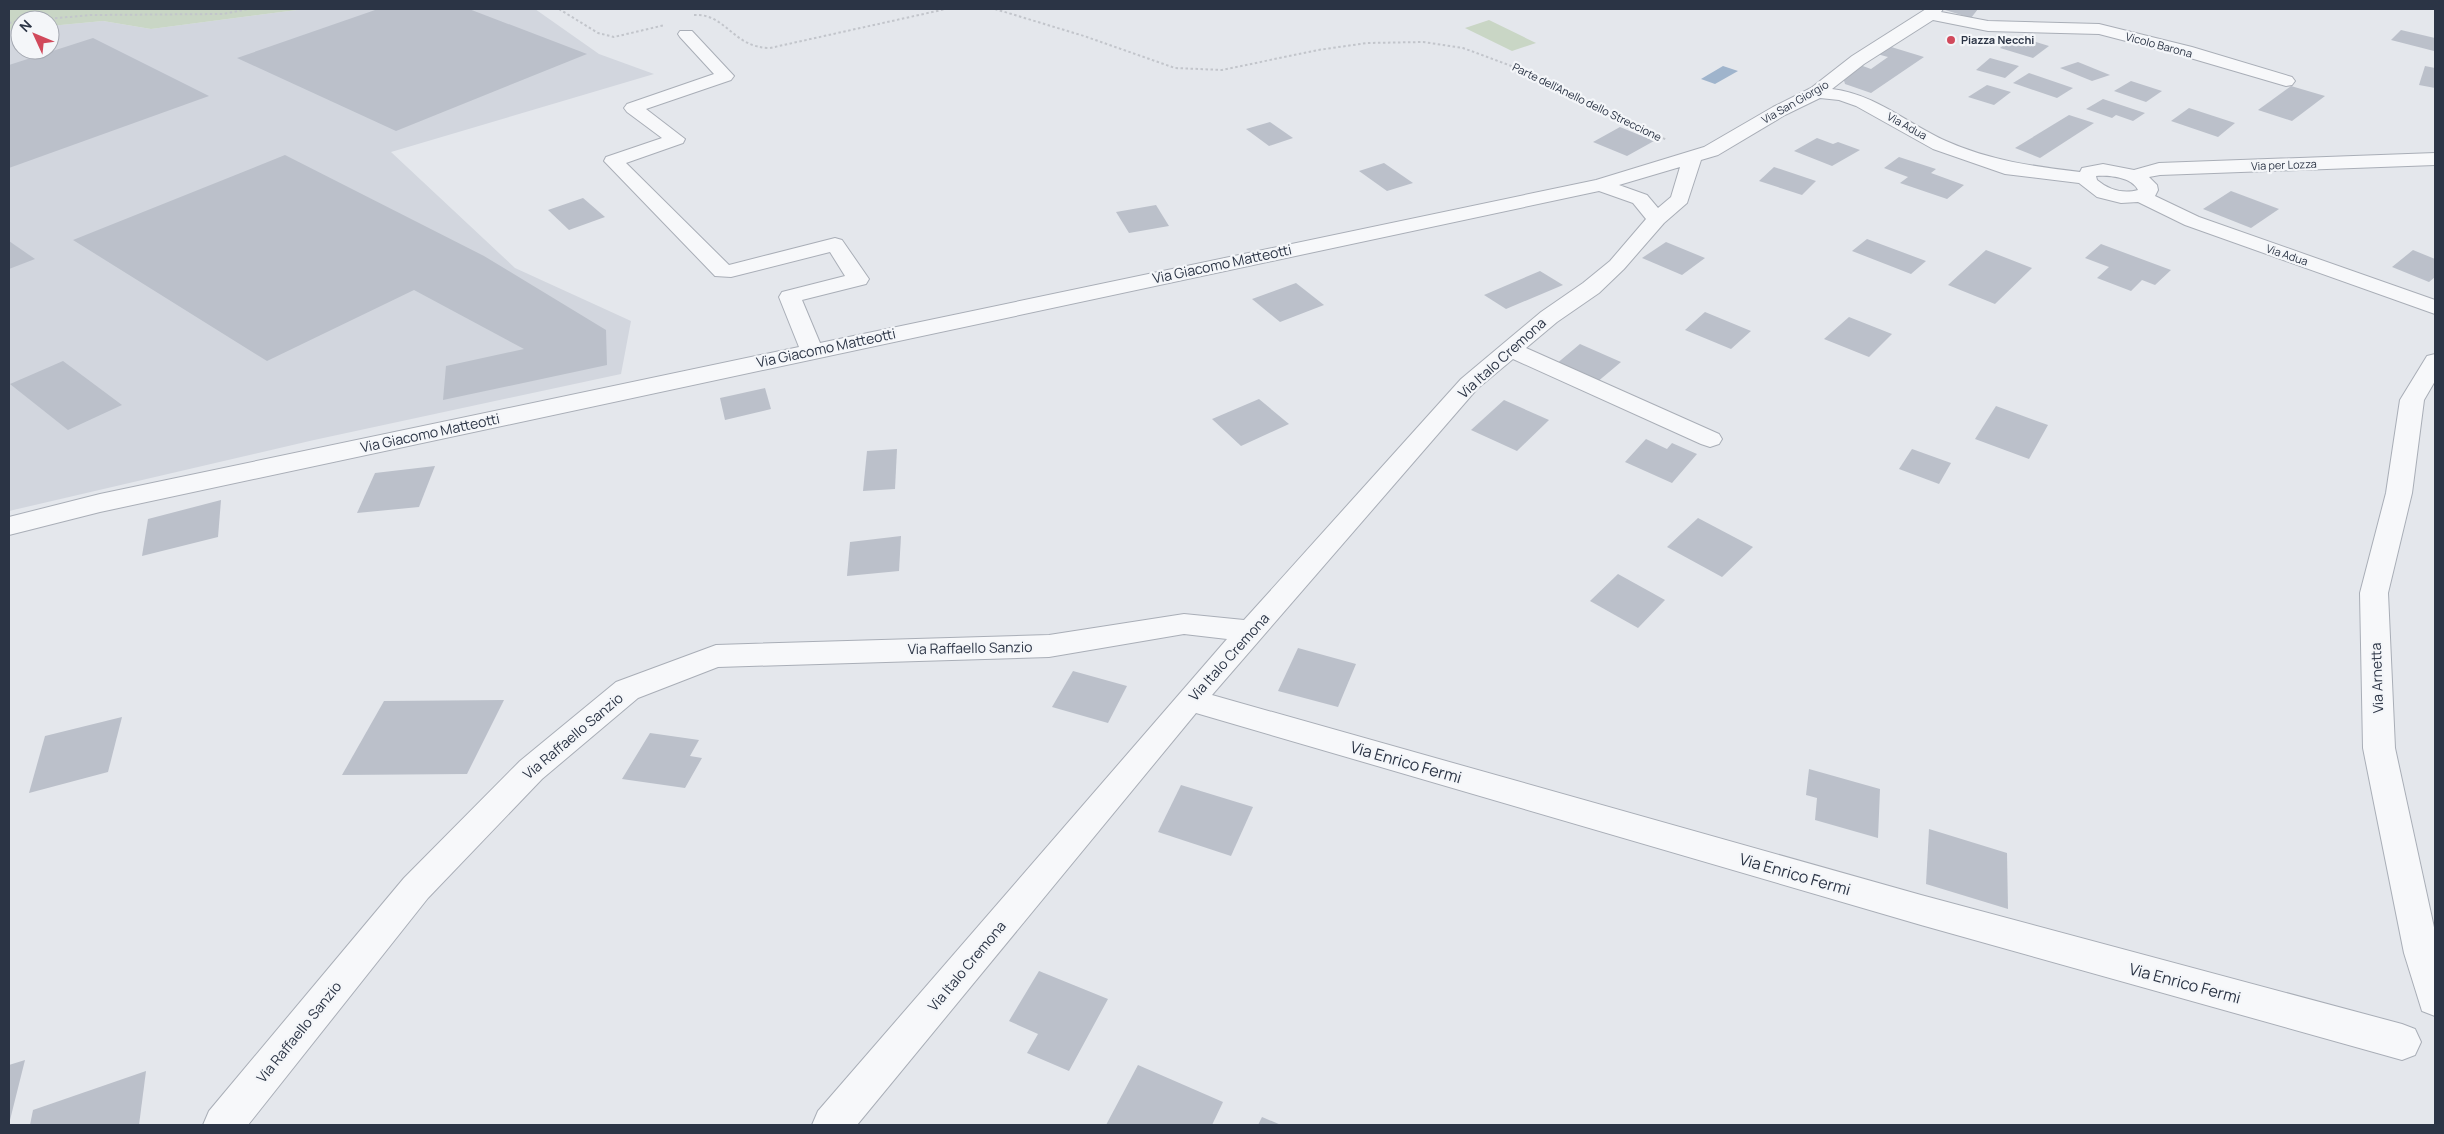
<svg xmlns="http://www.w3.org/2000/svg" width="2444" height="1134" font-family="Manrope,sans-serif">
<style>
.built{fill:#d2d6de}
.green{fill:#c9d6c5}
.water{fill:#9fb4cc}
.building{fill:#bbc0ca}
.lines{fill:none;stroke-linecap:round;stroke-linejoin:round}
.minor-casing{stroke:#a9aeb7;stroke-width:2}
.path{stroke:#c2c5cb;stroke-width:2;stroke-dasharray:2.5 2.5;stroke-linecap:butt}
.minor{fill:#f7f8fa;fill-rule:evenodd}
.poi-dot{fill:#d1495b;stroke:#f4f6f9;stroke-width:2}
.labels{text-anchor:middle;stroke-width:4.5;stroke-linejoin:round;paint-order:stroke}
.far-poi-label{font-size:11px;font-weight:bold;fill:#2b3445;stroke:#f4f6f9;text-anchor:start}
.far-street-label{font-size:11px;fill:#2b3445;stroke:#f4f6f9}
.street-label{font-size:14px;fill:#2b3445;stroke:#f4f6f9}
.near-street-label{font-size:16px;fill:#2b3445;stroke:#f4f6f9}
</style>
<rect width="100%" height="100%" fill="#e4e7ec"/>
<path class="built" d="M305,9H535L599,54L654,74L391,152L515,268L631,321L621,374L314,440L9,511V30L20,29V50H50V26L103,21L151,29Z"/>
<g class="green">
<path d="M9,9H305L151,29L103,21L50,26V20H20V29L9,30Z"/>
<path d="M1489,20L1536,43L1512,51L1465,28Z"/>
</g>
<path class="water" d="M1723,66L1738,71L1715,84L1701,79Z"/>
<g class="building">
<path d="M378,9H469L587,54L396,131L237,58Z"/>
<path d="M1942,9H1978L1971,18Z"/>
<path d="M2401,30L2435,38V49L2434,51L2391,40Z"/>
<path d="M2016,36L2036,42L2049,46L2033,58L2000,48Z"/>
<path d="M93,38L209,96L9,168V65Z"/>
<path d="M1888,46L1924,57L1871,93L1845,84L1843,77L1860,65L1871,69L1888,57L1877,54Z"/>
<path d="M1990,58L2019,66L2005,78L1976,70Z"/>
<path d="M2078,62L2110,75L2092,81L2060,68Z"/>
<path d="M2425,66L2435,68V88L2419,85Z"/>
<path d="M2029,73L2073,88L2057,98L2013,83Z"/>
<path d="M2131,81L2162,91L2146,102L2114,91Z"/>
<path d="M1987,85L2011,92L1994,105L1968,97Z"/>
<path d="M2291,86L2325,96L2292,121L2258,110Z"/>
<path d="M2103,99L2145,113L2133,121L2116,115L2112,118L2086,109Z"/>
<path d="M2189,108L2235,123L2218,137L2171,121Z"/>
<path d="M2069,115L2094,123L2040,158L2015,148Z"/>
<path d="M1270,122L1293,138L1269,146L1246,129Z"/>
<path d="M1620,127L1654,141L1627,156L1593,142Z"/>
<path d="M1817,138L1833,144L1838,142L1860,150L1832,166L1794,151Z"/>
<path d="M285,155L484,256L606,330L607,365L443,400L446,366L524,349L414,290L267,361L73,240Z"/>
<path d="M1899,157L1936,169L1931,173L1964,185L1947,199L1900,183L1908,177L1884,168Z"/>
<path d="M1384,163L1413,183L1387,191L1359,171Z"/>
<path d="M1774,167L1816,181L1802,195L1759,181Z"/>
<path d="M2231,191L2279,209L2251,228L2203,209Z"/>
<path d="M583,198L605,217L569,230L548,210Z"/>
<path d="M1156,205L1169,226L1129,233L1116,212Z"/>
<path d="M1867,239L1926,261L1911,274L1852,251Z"/>
<path d="M9,241L35,259L9,269Z"/>
<path d="M1666,242L1705,258L1682,275L1642,258Z"/>
<path d="M2101,244L2171,270L2155,285L2142,280L2131,291L2097,278L2109,267L2085,258Z"/>
<path d="M1986,250L2032,268L1995,304L1948,285Z"/>
<path d="M2413,250L2435,259V277L2429,282L2392,267Z"/>
<path d="M1540,271L1563,285L1506,309L1484,295Z"/>
<path d="M1296,283L1324,305L1280,322L1252,299Z"/>
<path d="M1705,312L1751,331L1731,349L1685,330Z"/>
<path d="M1849,317L1892,334L1869,357L1824,339Z"/>
<path d="M1580,344L1621,362L1596,383L1555,365Z"/>
<path d="M63,361L122,405L68,430L10,384Z"/>
<path d="M765,388L771,409L725,420L720,398Z"/>
<path d="M1259,399L1289,424L1241,446L1212,419Z"/>
<path d="M1504,400L1549,420L1517,451L1471,430Z"/>
<path d="M1996,406L2048,425L2029,459L1975,439Z"/>
<path d="M1646,439L1667,449L1672,443L1697,454L1672,483L1625,462Z"/>
<path d="M897,449L895,489L863,491L867,451Z"/>
<path d="M1912,449L1951,463L1939,484L1899,469Z"/>
<path d="M435,466L419,507L357,513L375,473Z"/>
<path d="M221,500L218,537L142,556L148,519Z"/>
<path d="M1698,518L1753,547L1722,577L1667,547Z"/>
<path d="M901,536L899,571L847,576L850,542Z"/>
<path d="M1618,574L1665,600L1638,628L1590,601Z"/>
<path d="M1298,648L1356,664L1338,707L1278,691Z"/>
<path d="M1073,671L1127,686L1108,723L1052,707Z"/>
<path d="M504,700L467,774L342,775L384,701Z"/>
<path d="M122,717L108,772L29,793L45,736Z"/>
<path d="M650,733L699,740L690,756L702,758L685,788L622,779Z"/>
<path d="M1809,769L1880,789L1878,838L1815,820L1817,798L1806,795Z"/>
<path d="M1181,785L1253,807L1231,856L1158,832Z"/>
<path d="M1929,829L2007,853L2008,909L1926,884Z"/>
<path d="M1039,971L1108,999L1069,1071L1027,1053L1038,1034L1009,1021Z"/>
<path d="M25,1060L9,1124V1065Z"/>
<path d="M1138,1065L1223,1102L1212,1125H1106Z"/>
<path d="M146,1071L139,1125H30L33,1110Z"/>
<path d="M1262,1117L1281,1125H1258Z"/>
</g>
<g class="lines">
<defs>
<g id="minor">
<path d="M1926,9H1943L1941,12L1988,21L2099,24L2192,47L2292,77L2295,81L2292,85L2286,86L2180,55L2099,34L1988,31L1933,20L1864,64L1832,89C1875,94 1908,124 1946,141C1991,161 2032,166 2080,172L2082,168L2103,164L2134,170L2159,163L2435,153V165L2160,175L2149,177L2157,185L2158,190L2155,196L2199,217L2435,300V314L2185,225L2138,202L2121,203L2097,197L2079,183L2005,174L1933,149L1856,106L1839,100L1820,98L1785,115L1718,155L1701,160L1687,203L1664,223L1624,269L1599,293L1557,322L1526,348L1719,434L1722,439L1719,444L1710,447L1701,444L1513,359L1477,389L1212,695L1921,895L2402,1024L2415,1029L2421,1042L2415,1055L2402,1060L1921,925L1196,713L857,1125H812L818,1111L1227,639L1184,634L1049,657L718,667L638,698L542,779L428,898L248,1125H203L209,1111L404,878L520,761L616,682L716,645L1049,635L1184,614L1244,620L1461,379L1541,312L1583,283L1610,261L1646,219L1633,203L1599,191L100,512L9,535V517L100,494L799,347L779,297L782,292L845,276L830,252L731,277L715,276L604,161L606,157L662,138L627,112L624,108L627,104L714,74L680,37L678,34L680,31H692L734,76L731,80L646,109L685,139L683,143L626,163L729,265L835,238L842,240L869,279L866,284L802,300L820,343L1596,180L1704,147L1773,107L1811,88L1852,56ZM1680,167L1671,197L1658,208L1647,195L1619,185ZM2096,176C2109,175 2132,177 2138,190C2123,194 2109,190 2097,180Z"/>
<path d="M2435,354V381L2424,400L2412,493L2388,593L2395,748L2435,932V1016L2422,1011L2404,953L2363,748L2360,593L2386,493L2400,400L2427,356Z"/>
</g>
</defs>
<use href="#minor" class="minor-casing"/>
<g class="path">
<path d="M559,9L598,33L614,37L665,25"/>
<path d="M995,9L1084,36L1175,68L1222,70L1318,50L1367,43L1423,42L1463,48L1522,70L1667,140"/>
<path d="M694,15C726,13 733,48 770,48L946,9"/>
<path d="M35,20L91,15L223,14L248,9"/>
<path d="M9,23L20,21"/>
</g>
<use href="#minor" class="minor"/>
</g>
<circle class="poi-dot" cx="1951" cy="40" r="5"/>
<g class="labels">
<g class="far-poi-label">
<text x="1961" y="44">Piazza Necchi</text>
</g>
<g class="far-street-label">
<text transform="translate(2159 45) rotate(15)" y="4">Vicolo Barona</text>
<text transform="translate(1587 102) rotate(26)" y="4">Parte dell'Anello dello Streccione</text>
<text transform="translate(1795 102) rotate(-30)" y="4">Via San Giorgio</text>
<text transform="translate(1907 126) rotate(29)" y="4">Via Adua</text>
<text transform="translate(2284 165) rotate(-2)" y="4">Via per Lozza</text>
<text transform="translate(2287 255) rotate(19)" y="4">Via Adua</text>
</g>
<g class="street-label">
<text transform="translate(1222 264) rotate(-12)" y="5">Via Giacomo Matteotti</text>
<text transform="translate(826 348) rotate(-12)" y="5">Via Giacomo Matteotti</text>
<text transform="translate(1502 358) rotate(-42)" y="5">Via Italo Cremona</text>
<text transform="translate(430 433) rotate(-12)" y="5">Via Giacomo Matteotti</text>
<text transform="translate(970 648) rotate(-1)" y="5">Via Raffaello Sanzio</text>
<text transform="translate(1229 657) rotate(-48)" y="5">Via Italo Cremona</text>
<text transform="translate(2377 678) rotate(-92)" y="5">Via Arnetta</text>
<text transform="translate(573 736) rotate(-40)" y="5">Via Raffaello Sanzio</text>
<text transform="translate(967 966) rotate(-50)" y="5">Via Italo Cremona</text>
<text transform="translate(299 1032) rotate(-51)" y="5">Via Raffaello Sanzio</text>
</g>
<g class="near-street-label">
<text transform="translate(1406 762) rotate(16)" y="6">Via Enrico Fermi</text>
<text transform="translate(1795 874) rotate(16)" y="6">Via Enrico Fermi</text>
<text transform="translate(2185 983) rotate(15)" y="6">Via Enrico Fermi</text>
</g>
</g>
<rect width="2444" height="1134" fill="none" stroke="#2b3445" stroke-width="20"/>
<g transform="translate(35 35) rotate(314)"><circle r="24" fill="#f4f6f9" stroke="#a4a8b1"/>
<path d="M0-4L9 19L0 12L-9 19Z" fill="#d1495b"/>
<text y="-8" font-size="14" font-weight="bold" text-anchor="middle" fill="#2b3445">N</text>
</g>
</svg>
